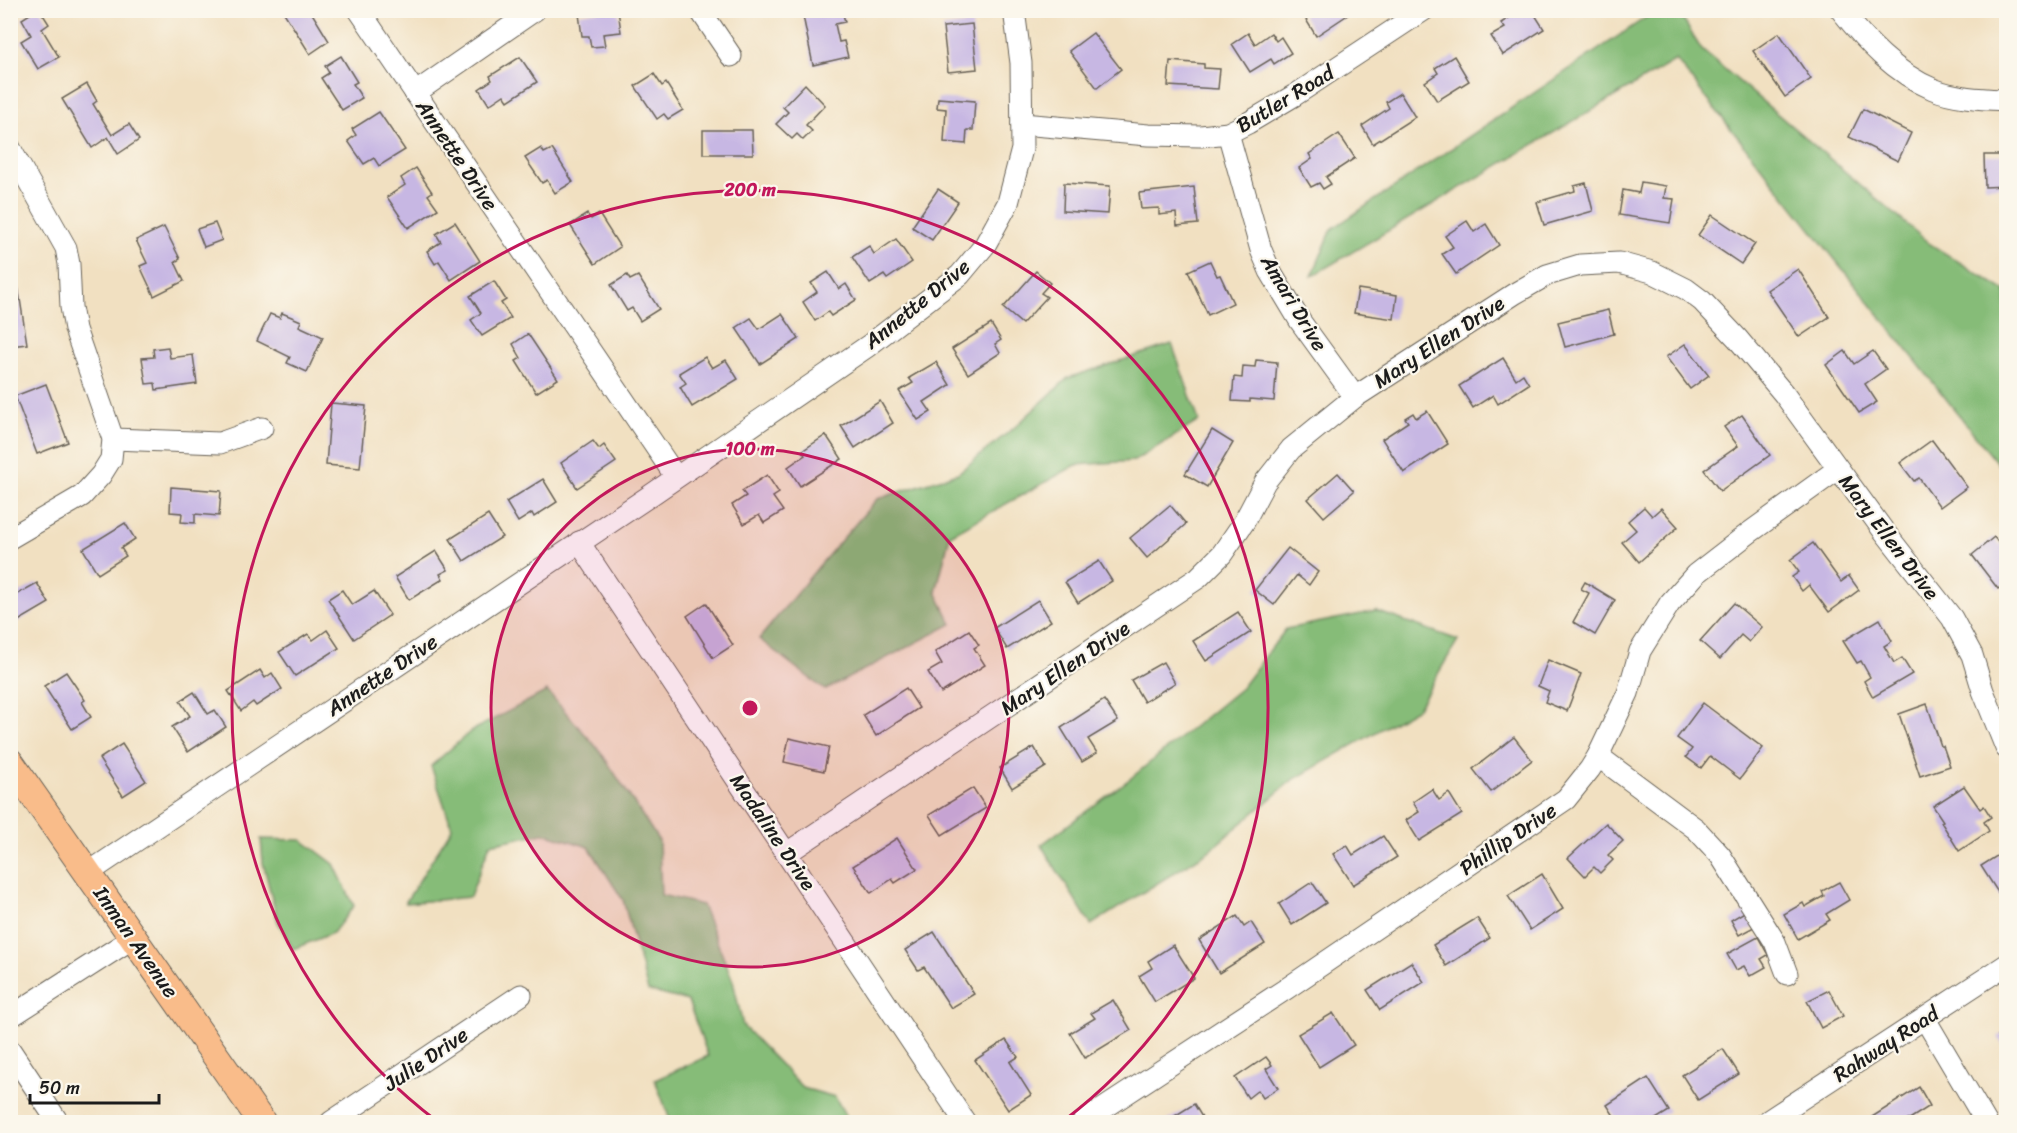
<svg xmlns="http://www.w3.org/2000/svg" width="2017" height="1133" font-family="Sriracha,sans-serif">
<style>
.forest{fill:#86bc78;stroke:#516c4a;stroke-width:1.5}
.building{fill:#c7b7e3}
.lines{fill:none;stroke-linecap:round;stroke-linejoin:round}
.minor-casing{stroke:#676156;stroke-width:23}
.major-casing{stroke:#676156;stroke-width:29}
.minor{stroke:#fff;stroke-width:21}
.major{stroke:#f9bc8a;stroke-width:27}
.ring{fill:none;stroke:#c2185b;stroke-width:3}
.labels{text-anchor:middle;stroke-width:4.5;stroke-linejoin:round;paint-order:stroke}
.street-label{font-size:21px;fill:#1c1c1c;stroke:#fbf7ec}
.centre{fill:#c2185b;stroke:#fbf7ec;stroke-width:3}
.ring-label{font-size:18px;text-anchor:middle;font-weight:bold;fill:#c2185b;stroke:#fbf7ec;stroke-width:4.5;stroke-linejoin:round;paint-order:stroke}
</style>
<rect width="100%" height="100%" fill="#fbf7ec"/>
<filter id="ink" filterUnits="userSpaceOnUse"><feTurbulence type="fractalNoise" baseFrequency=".0167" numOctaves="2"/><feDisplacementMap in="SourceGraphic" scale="12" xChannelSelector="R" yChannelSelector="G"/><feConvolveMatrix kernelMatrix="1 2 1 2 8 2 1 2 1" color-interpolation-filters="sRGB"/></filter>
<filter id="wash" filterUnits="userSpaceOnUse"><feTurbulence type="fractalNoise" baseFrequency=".008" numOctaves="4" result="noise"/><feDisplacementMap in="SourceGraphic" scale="24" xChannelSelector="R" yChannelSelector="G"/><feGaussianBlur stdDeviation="1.35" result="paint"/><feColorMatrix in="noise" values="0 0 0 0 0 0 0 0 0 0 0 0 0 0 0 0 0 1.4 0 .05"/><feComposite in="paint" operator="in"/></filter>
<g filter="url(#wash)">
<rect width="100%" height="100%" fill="#f1e0c1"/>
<g class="forest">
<path d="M1645,11H1678L1701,49L1930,244L2006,291V474L1676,60L1312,276L1332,229L1648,16Z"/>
<path d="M1172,344L1199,421L1134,461L1076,465L950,535L936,592L952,624L825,690L759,639L819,566L877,499L958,473L1016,426L1068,378Z"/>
<path d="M1376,611L1458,640L1418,708L1291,781L1209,851L1091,925L1041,845L1131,778L1241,688L1286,629Z"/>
<path d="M547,691L600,751L659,841L661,895L702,905L733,981L743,1026L803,1088L835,1097L849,1122H671L655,1080L708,1056L688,1001L648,991L623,900L589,847L544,833L490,844L470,897L405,903L452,828L431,766L471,731Z"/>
<path d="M261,839L302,840L334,864L354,906L333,933L293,949L278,922L263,863Z"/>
</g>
<g id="blocks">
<g class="building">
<path d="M36,10H40L49,24L42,29L59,57L38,69L21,41L31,35L22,19Z"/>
<path d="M285,10H310L329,41L310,54L283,11Z"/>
<path d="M606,10H618L621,32L603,34L605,46L591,47L589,36H582L579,14Z"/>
<path d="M806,10H842L845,22L835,24L839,42L844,41L848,57L813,65L802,11Z"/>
<path d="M1300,10H1355L1316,36Z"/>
<path d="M1521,10H1532L1544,29L1503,55L1491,36L1505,28L1501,23Z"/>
<path d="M972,24L977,69L948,72L943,27Z"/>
<path d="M1093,33L1121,69L1097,88L1069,51Z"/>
<path d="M1248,33L1255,44L1271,33L1276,41L1281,37L1291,53L1274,64L1271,59L1250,72L1232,44Z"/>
<path d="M1779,33L1811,79L1785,97L1753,51Z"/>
<path d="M341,56L357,82L353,84L362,98L342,110L321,78L329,73L325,66Z"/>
<path d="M1454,56L1469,81L1437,101L1425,82L1438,73L1435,68Z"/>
<path d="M520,57L537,82L508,101L504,95L489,105L479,89L492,80L490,76Z"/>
<path d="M1170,61L1204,64V68L1220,69L1218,89L1168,86Z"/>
<path d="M654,74L662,86L666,83L683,110L668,119L664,114L657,119L635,86Z"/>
<path d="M87,84L97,101L93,104L112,135L129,124L139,140L118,154L108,137L92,148L62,99Z"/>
<path d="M805,84L825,105L806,125L812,131L803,140L797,134L792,139L776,124L788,112L783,107Z"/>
<path d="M1400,93L1415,117L1373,144L1362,126L1389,108L1386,102Z"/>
<path d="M938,98L975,101L973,130H967L966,144L944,142L946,109L937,108Z"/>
<path d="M1863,109L1911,133L1898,161L1849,137Z"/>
<path d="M379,112L405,150L379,166L374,158L364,164L348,141L356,135L352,129Z"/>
<path d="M703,130H752L753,154H703Z"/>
<path d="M1339,134L1355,158L1326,177L1331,184L1323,189L1319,183L1311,187L1299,168L1312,159L1309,154Z"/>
<path d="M541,148L544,153L552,149L573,182L555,193L547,180L542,183L525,158Z"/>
<path d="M1984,155H2006V186L1985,187Z"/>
<path d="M416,168L432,192L428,195L438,209L408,228L387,197L405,185L401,178Z"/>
<path d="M1641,182L1666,186L1664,198L1674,199L1670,223L1619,215L1623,190L1639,193Z"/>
<path d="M1064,183L1110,186L1108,214L1063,211Z"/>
<path d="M1586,183L1593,211L1544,225L1537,202L1575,191L1574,186Z"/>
<path d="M1194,187L1198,224L1177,226L1176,213L1159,215V208L1141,209L1139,193Z"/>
<path d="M938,189L958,202L932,240L912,227Z"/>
<path d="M587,214L591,219L599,214L620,247L595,264L570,225Z"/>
<path d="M1712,215L1755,244L1741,264L1698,235Z"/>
<path d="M1467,221L1474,232L1486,224L1499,245L1456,274L1442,254L1453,247L1445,236Z"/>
<path d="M455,222L480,261L451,280L439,261L435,264L427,251L441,242L436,234Z"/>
<path d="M215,223L222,240L204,247L197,229Z"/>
<path d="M164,227L180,259L175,262L184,281L154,296L140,266L147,263L136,240Z"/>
<path d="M896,239L912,262L887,279L884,275L870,284L852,257L869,246L874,254Z"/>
<path d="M1210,261L1217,276L1220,275L1233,303L1208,315L1188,271Z"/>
<path d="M1798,269L1829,317L1799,337L1767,290Z"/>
<path d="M1036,271L1050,283L1041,293L1047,297L1022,324L1003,308Z"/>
<path d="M828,272L839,289L846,284L856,300L831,316L828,312L815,321L803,302L817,292L811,283Z"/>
<path d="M16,273L27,344L10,346V274Z"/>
<path d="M627,275L630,280L638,276L659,309L640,321L632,308L627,311L611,285Z"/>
<path d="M494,281L506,300L501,303L511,318L482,336L471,320L481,313L470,296Z"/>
<path d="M1358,289L1397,295L1394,319L1354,313Z"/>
<path d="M1608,310L1614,334L1565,347L1558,322Z"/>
<path d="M282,313L301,321L299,326L323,337L307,372L287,363L290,357L257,341L270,314L280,318Z"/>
<path d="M782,314L799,339L760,364L736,328L751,318L759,329Z"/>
<path d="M991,324L1001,340L995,344L1000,353L968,374L952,349Z"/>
<path d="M528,334L558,379L536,393L516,361L521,358L513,344Z"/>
<path d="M1685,344L1709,375L1690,389L1666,357Z"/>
<path d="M168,347L170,358L193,355L197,384L156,390L155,383L146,384L142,358L154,357L153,349Z"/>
<path d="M1845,351L1854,364L1873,351L1886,369L1865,384L1877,402L1859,413L1826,365Z"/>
<path d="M705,357L712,368L726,360L738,379L692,407L680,387L686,383L679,373Z"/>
<path d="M1503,358L1516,379L1523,374L1529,384L1498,404L1493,395L1473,408L1459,386Z"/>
<path d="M1256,360L1277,362L1274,401L1250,399V402L1232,401L1234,377L1242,378L1243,366L1255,367Z"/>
<path d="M936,362L950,385L924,402L931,412L918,420L899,391L913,383L909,378Z"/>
<path d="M46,384L68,442L37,454L15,396Z"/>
<path d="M880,401L893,423L855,448L841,426Z"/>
<path d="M331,403L366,406L360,468L326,465Z"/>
<path d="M1427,411L1448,444L1404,473L1382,439L1408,422L1405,418L1413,413L1416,418Z"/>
<path d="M1742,415L1770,455L1720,491L1704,470L1738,446L1724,427Z"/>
<path d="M1212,430L1233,443L1207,487L1185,474Z"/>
<path d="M826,435L842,459L800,486L788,467L805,455L802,451Z"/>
<path d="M1932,440L1967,487L1940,507L1919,478L1914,481L1900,463Z"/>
<path d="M593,441L599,449L604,445L616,462L577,488L561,463Z"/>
<path d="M1338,473L1354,491L1324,517L1308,499Z"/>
<path d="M767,475L779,493L773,497L783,511L764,523L759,515L744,524L732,505L746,496L742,491Z"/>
<path d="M543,479L557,502L534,517L532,513L518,522L506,502Z"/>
<path d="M171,487L221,491L219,516L195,514V523L181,522L182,513L170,512Z"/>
<path d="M1170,505L1186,524L1147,558L1130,538Z"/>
<path d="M1644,507L1652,516L1661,508L1678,527L1639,562L1622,542L1636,530L1628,521Z"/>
<path d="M488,515L502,537L464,561L450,539Z"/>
<path d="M125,523L135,539L121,548L126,556L98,574L83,549Z"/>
<path d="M1994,537L2000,545L2006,541V583L1998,589L1972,555Z"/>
<path d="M1813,543L1841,582L1849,576L1859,590L1829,612L1809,585L1802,591L1792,577L1799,572L1790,560Z"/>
<path d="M1288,548L1318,572L1309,585L1297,575L1274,605L1255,590Z"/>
<path d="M436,551L448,570L440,574L443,579L409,600L395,577Z"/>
<path d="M1099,561L1112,581L1078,603L1065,582Z"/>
<path d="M1585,582L1615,600L1595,635L1573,622L1589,593L1581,589Z"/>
<path d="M37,583L49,603L10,626V598Z"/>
<path d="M342,590L352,605L374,591L390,615L354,639L328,599Z"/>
<path d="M1038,600L1051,621L1007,649L994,628Z"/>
<path d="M706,603L733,645L713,658L687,616Z"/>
<path d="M1734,603L1762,627L1749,642L1741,635L1720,659L1700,641Z"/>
<path d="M1238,612L1251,632L1206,661L1193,641Z"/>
<path d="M1880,619L1892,641L1884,646L1894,663L1902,658L1912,674L1873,697L1864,681L1870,677L1861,661L1857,663L1843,641Z"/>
<path d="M327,630L339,648L295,676L279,652L308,634L313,640Z"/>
<path d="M969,630L979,645L974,648L985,665L941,693L928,672L942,664L935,652Z"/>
<path d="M1548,660L1581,674L1567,711L1545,702L1549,691L1538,686Z"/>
<path d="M1163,662L1175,683L1144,702L1131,680Z"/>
<path d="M260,670L265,678L272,673L282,689L256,706L253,702L241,711L228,691Z"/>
<path d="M66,672L85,700L82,702L91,717L72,729L44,686Z"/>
<path d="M906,688L919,708L876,736L863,715Z"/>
<path d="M194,692L208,714L215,710L226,727L188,752L172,727L190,716L180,701Z"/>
<path d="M1104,700L1118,721L1088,739L1097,753L1082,762L1061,728Z"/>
<path d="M1703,703L1763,748L1740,779L1710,756L1701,768L1686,757L1692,749L1677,738Z"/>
<path d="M1927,704L1941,746H1943L1950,766L1920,776L1899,714Z"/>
<path d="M1514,737L1532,760L1491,792L1473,769Z"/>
<path d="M789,738L829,747L824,771L784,762Z"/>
<path d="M122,744L146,781L123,796L99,759Z"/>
<path d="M1034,747L1046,767L1012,788L1000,768Z"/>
<path d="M1964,786L1980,809L1984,806L1991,817L1984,822L1989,831L1959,851L1941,822L1943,821L1933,806Z"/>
<path d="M973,788L986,808L942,835L929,815Z"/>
<path d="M1432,789L1439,800L1449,793L1462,814L1419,841L1406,820L1419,812L1413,802Z"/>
<path d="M1606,823L1623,841L1608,855L1613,860L1600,873L1594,867L1585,876L1568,858Z"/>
<path d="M1383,836L1397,857L1353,885L1333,854L1347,845L1353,855Z"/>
<path d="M897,838L917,869L895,883L892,879L871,893L853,866Z"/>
<path d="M2006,850V905L1981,866Z"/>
<path d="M1542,874L1563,909L1530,930L1508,896Z"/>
<path d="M1312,882L1326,903L1292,925L1279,904Z"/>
<path d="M1839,882L1849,900L1826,914L1830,920L1798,939L1784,914L1803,903L1805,907L1824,896L1822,891Z"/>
<path d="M1746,911L1754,927L1739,935L1731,920Z"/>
<path d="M1237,916L1244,927L1251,922L1265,944L1219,973L1199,940Z"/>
<path d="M1477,918L1490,938L1446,966L1433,945Z"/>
<path d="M934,932L974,994L951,1008L924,967L918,970L905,950Z"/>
<path d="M1758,937L1768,955L1761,959L1766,967L1750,976L1744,966L1736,970L1727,954Z"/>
<path d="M1173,945L1194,978L1155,1002L1139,976L1152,968L1148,961Z"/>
<path d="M1411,962L1424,982L1380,1010L1367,990Z"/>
<path d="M1829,990L1843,1016L1821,1028L1807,1001Z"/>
<path d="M1113,1000L1131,1030L1085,1058L1070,1033L1095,1018L1091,1013Z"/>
<path d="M1333,1013L1354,1045L1319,1067L1298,1034Z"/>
<path d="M2006,1031V1050L1998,1037Z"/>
<path d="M1006,1040L1018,1057L1010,1062L1031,1095L1008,1110L975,1060Z"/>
<path d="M1723,1049L1739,1074L1698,1100L1682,1075Z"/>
<path d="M1266,1057L1272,1065L1266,1069L1278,1088L1263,1098L1258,1090L1248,1098L1235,1078Z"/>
<path d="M1648,1078L1669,1111L1651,1122H1618L1607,1105Z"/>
<path d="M1919,1087L1930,1106L1908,1120L1910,1122H1876L1872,1117Z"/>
<path d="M1194,1104L1205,1122H1165Z"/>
</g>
</g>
</g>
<g filter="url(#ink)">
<use href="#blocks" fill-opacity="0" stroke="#676156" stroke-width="1.5"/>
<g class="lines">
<defs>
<g id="minor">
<path d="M359,10L676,477"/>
<path d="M700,10L731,56"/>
<path d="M1841,10C1866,42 1895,73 1933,89C1954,98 1984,99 2006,100"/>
<path d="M415,93L535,10"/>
<path d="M1022,124L1148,135L1201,136L1228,133L1248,123L1295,95L1424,10"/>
<path d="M1228,133L1261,250L1270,271L1300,321L1355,397"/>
<path d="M10,148L66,248L69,264L71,307L75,329L113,439L111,459L101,475L82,496L10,538"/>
<path d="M113,439L220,443L262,428"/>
<path d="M579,542L965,1122"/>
<path d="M1598,756L1696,829L1720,855L1775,942L1787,974"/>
<path d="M787,853L1198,578L1222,554L1244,522L1265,482L1291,449L1355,397L1514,294L1547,275L1580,265L1619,263L1652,272L1686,289L1702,301L1737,338L1784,394L1883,530L1952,618L1972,655L1983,691L2006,748"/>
<path d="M88,873L651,495L868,346L960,275L985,245L1008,203L1022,149L1021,63L1014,10"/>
<path d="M10,1017L133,938"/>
<path d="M1925,1019L1986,1122"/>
<path d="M10,1050L58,1122"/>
<path d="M331,1122L521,995"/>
<path d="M1083,1122L1286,989L1566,799L1590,769L1598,756L1628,693L1640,651L1670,603L1696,574L1749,533L1838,469"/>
<path d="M1766,1122L2006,965"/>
</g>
<path id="major" d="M10,762L262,1122"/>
</defs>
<use href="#minor" class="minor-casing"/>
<use href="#major" class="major-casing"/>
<use href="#minor" class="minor"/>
<use href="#major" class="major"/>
</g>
</g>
<circle cx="750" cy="708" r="259" fill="#c2185b" fill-opacity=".12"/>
<g class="ring">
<circle cx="750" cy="708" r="259"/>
<path d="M438 1122A518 518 0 1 1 1062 1122"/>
</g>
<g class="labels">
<g class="street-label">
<text transform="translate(1285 99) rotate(-31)" y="7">Butler Road</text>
<text transform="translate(457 155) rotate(56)" y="7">Annette Drive</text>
<text transform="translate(1294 303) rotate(59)" y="7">Amari Drive</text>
<text transform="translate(917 304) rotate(-39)" y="7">Annette Drive</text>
<text transform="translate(1439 342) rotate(-33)" y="7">Mary Ellen Drive</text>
<text transform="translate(1889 537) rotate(53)" y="7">Mary Ellen Drive</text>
<text transform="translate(1065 668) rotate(-34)" y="7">Mary Ellen Drive</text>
<text transform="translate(382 675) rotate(-34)" y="7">Annette Drive</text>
<text transform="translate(773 832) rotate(56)" y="7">Madaline Drive</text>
<text transform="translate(1508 839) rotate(-34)" y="7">Phillip Drive</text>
<text transform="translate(136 942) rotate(55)" y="7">Inman Avenue</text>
<text transform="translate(1886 1044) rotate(-33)" y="7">Rahway Road</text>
<text transform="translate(426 1059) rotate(-34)" y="7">Julie Drive</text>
</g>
</g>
<circle cx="750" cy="708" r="9" class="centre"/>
<g class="ring-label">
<text x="750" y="196">200 m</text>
<text x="750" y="455">100 m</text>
</g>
<rect width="2017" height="1133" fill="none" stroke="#fbf7ec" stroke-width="36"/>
<path d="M30 1094v9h129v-9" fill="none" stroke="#1c1c1c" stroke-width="3"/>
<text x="39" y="1094" font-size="18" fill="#1c1c1c" stroke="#fbf7ec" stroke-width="4.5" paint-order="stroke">50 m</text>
</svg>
